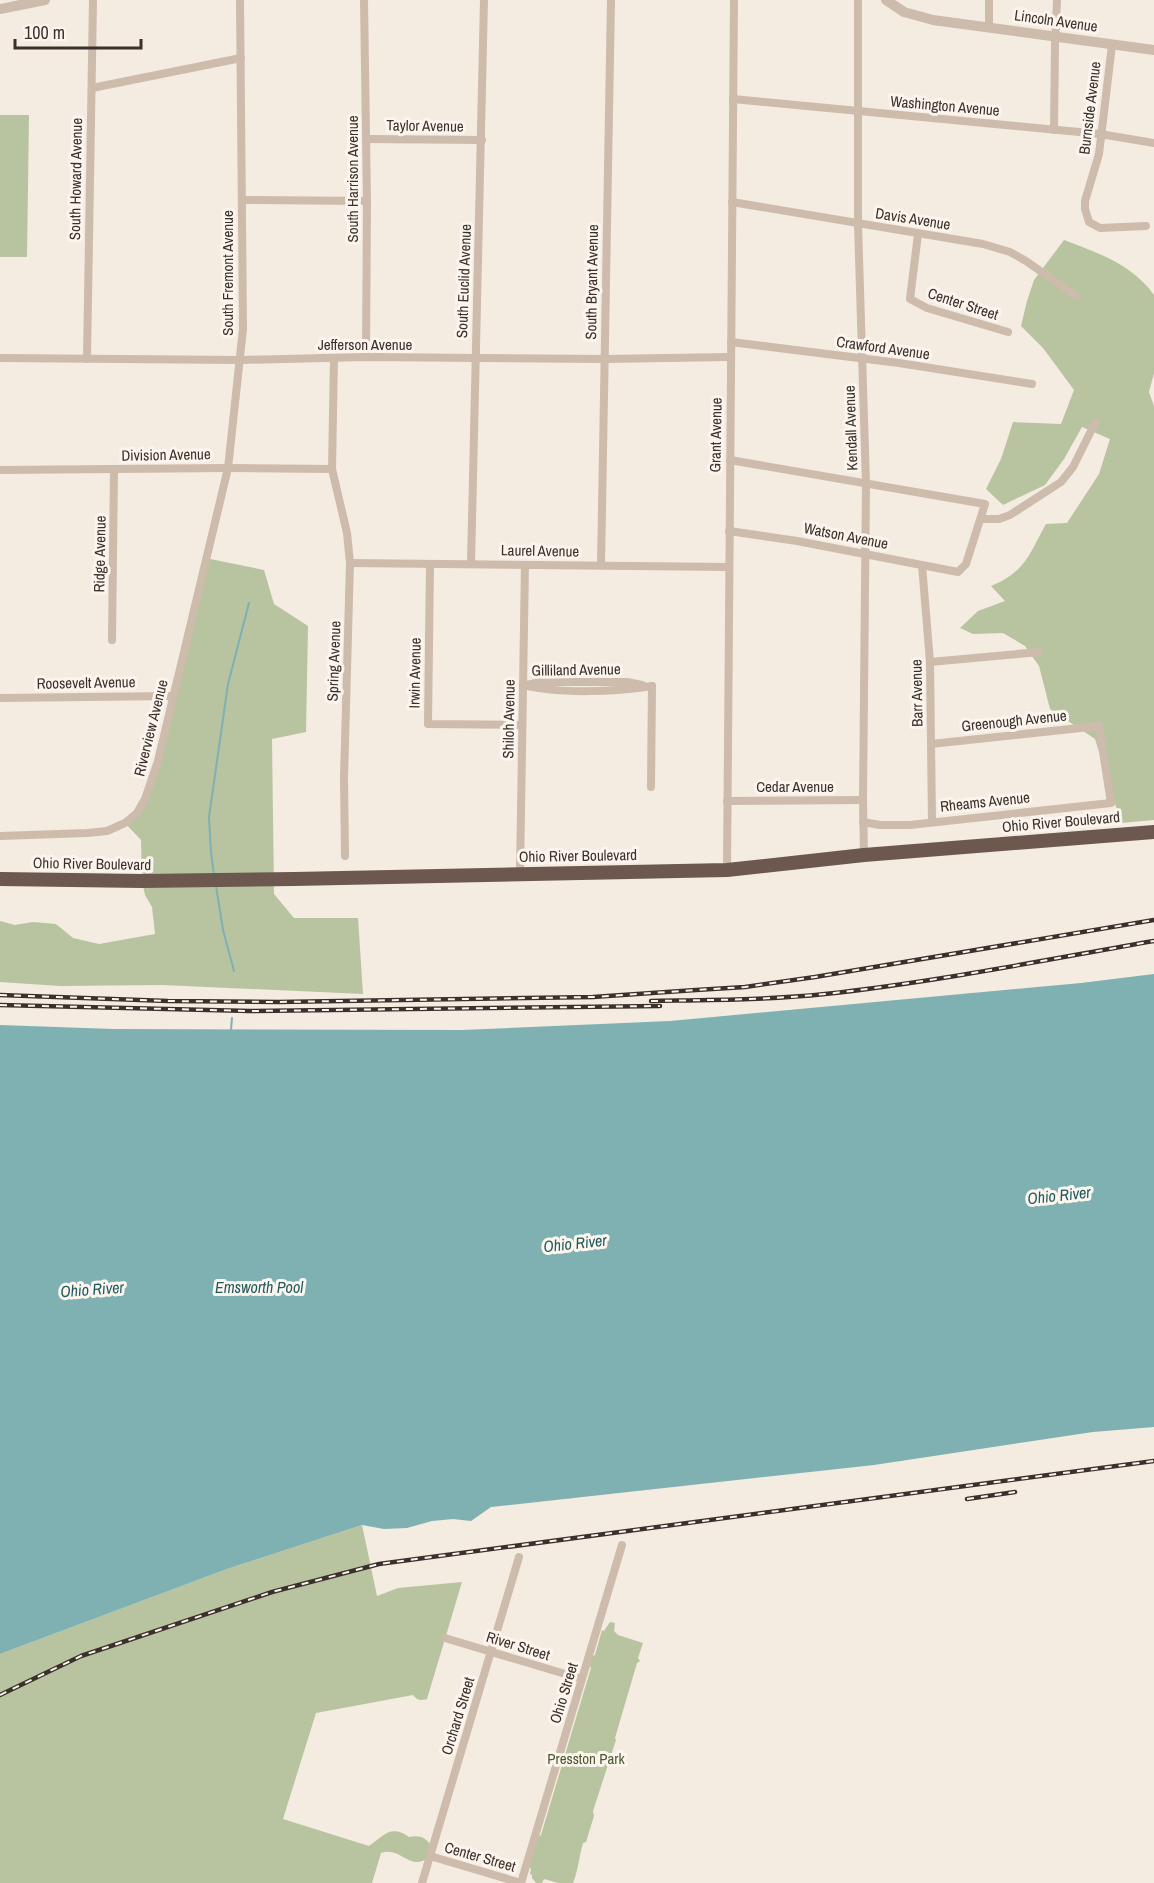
<svg xmlns="http://www.w3.org/2000/svg" width="1154" height="1883" font-family="'Archivo Narrow',sans-serif">
<style>
.green{fill:#b8c4a0}
.water{fill:#7fb0b2}
.lines{fill:none;stroke-linecap:round;stroke-linejoin:round}
.stream{stroke:#7fb0b2;stroke-width:2}
.minor{stroke:#cdbbac;stroke-width:8}
.tertiary{stroke:#cdbbac;stroke-width:10}
.trunk{stroke:#6c584f;stroke-width:14}
.rail-casing{stroke:#3b302b;stroke-width:4.5}
.rail{stroke:#fbf5ee;stroke-width:2;stroke-dasharray:7;stroke-linecap:butt}
.labels{text-anchor:middle;stroke-width:6;stroke-linejoin:round;paint-order:stroke}
.street-label{font-size:15px;fill:#3b302b;stroke:#fbf5ee}
.park-label{font-size:15px;fill:#4a5a2e;stroke:#fbf5ee}
.water-label{font-size:16px;font-style:italic;fill:#1f5a5e;stroke:#fbf5ee}
</style>
<rect width="100%" height="100%" fill="#f4ebe1"/>
<g class="green">
<path d="M0,115H29L27,257H0Z"/>
<path d="M1064,240C1098,253 1132,264 1154,295V373L1149,392L1154,406V820L1121,823L1095,739L1050,709L1039,666L1025,646L1003,633L973,634L960,628L978,611L1005,601L991,586C1025,572 1029,555 1046,524L1067,523L1099,474L1110,439L1082,427L1064,459L1045,485L1003,505L986,489L1001,459L1013,422L1061,424L1074,390L1043,348L1021,326L1027,301L1034,280Z"/>
<path d="M205,558L264,570L274,604L308,626L306,732L272,739L274,894L294,918H358L363,994L162,985L60,986L0,982V921L15,925L33,922L56,924L73,938L99,944L155,934L152,907L145,895L142,881L141,840L125,823L145,799Z"/>
<path d="M362,1525L377,1596L398,1588L462,1582L427,1699C420,1701 417,1700 413,1695L316,1713L283,1819L369,1846C384,1836 390,1824 409,1837C420,1835 426,1837 432,1847L428,1859C425,1860 422,1861 419,1862C405,1863 397,1847 381,1853L372,1883H0V1654L227,1569Z"/>
<path d="M610,1622L615,1623L614,1631L618,1635L643,1643L638,1658L640,1661L637,1663L615,1738L616,1740L593,1811L594,1816L586,1842L583,1843C579,1857 578,1871 573,1883H558L544,1879L542,1883H536L532,1878V1875L530,1874L531,1869L527,1864L535,1839L541,1835L591,1668L589,1664L592,1656L595,1655L602,1630L604,1631Z"/>
</g>
<path class="water" d="M1154,974V1427L1093,1432L874,1465L491,1507L471,1521L453,1519L432,1521L407,1528L384,1529L362,1525L227,1569L0,1654V1025L113,1029L463,1030L670,1021L1081,983Z"/>
<g class="lines">
<g class="stream">
<path d="M214,875L211,852L209,817L228,684L249,603"/>
<path d="M216,886L223,930L234,971"/>
<path d="M231,1030L232,1018"/>
</g>
<g class="minor">
<path d="M364,0L367,201L366,357"/>
<path d="M858,0V224L866,483L863,800L864,855"/>
<path d="M989,27V0"/>
<path d="M1112,45L1099,154L1085,201V209L1089,222L1100,228L1146,226"/>
<path d="M92,88L241,58"/>
<path d="M733,99L1100,134L1154,143"/>
<path d="M1054,130L1055,45L1057,0"/>
<path d="M367,139L482,140"/>
<path d="M242,200L367,201"/>
<path d="M732,202L983,244L1010,252L1026,261L1076,296"/>
<path d="M918,234L910,299L927,308L1008,332"/>
<path d="M731,342L899,363L1032,384"/>
<path d="M0,358L240,360L366,357L604,359L730,357"/>
<path d="M334,358L332,469L347,533L350,563L344,778L345,856"/>
<path d="M87,359L93,0"/>
<path d="M0,470L228,468L332,469"/>
<path d="M981,519H999L1010,515L1061,482L1073,467L1095,423"/>
<path d="M729,531L797,541L958,572L966,564L985,504L730,460"/>
<path d="M350,563L729,567"/>
<path d="M430,564L428,724L522,725"/>
<path d="M471,564L484,0"/>
<path d="M601,565L611,0"/>
<path d="M922,565L930,662L932,821"/>
<path d="M112,640L114,469"/>
<path d="M930,662L1039,652"/>
<path d="M523,685C558,694 616,692 652,686"/>
<path d="M527,685L540,682H627L642,685"/>
<path d="M0,698L173,696"/>
<path d="M651,787L652,686"/>
<path d="M727,801L863,800"/>
<path d="M863,822L880,825H910L1111,803L1099,726L931,744"/>
<path d="M0,836L87,833L107,831L125,823L137,813L145,799L158,761L228,468L243,329L240,0"/>
<path d="M727,870L734,0"/>
<path d="M520,873L525,565"/>
<path d="M445,1638L582,1679"/>
<path d="M430,1856L521,1883L622,1545"/>
<path d="M422,1883L519,1557"/>
</g>
<g class="tertiary">
<path d="M886,0L904,12L933,20L1154,50"/>
<path d="M0,9L45,0"/>
</g>
<path class="trunk" d="M0,879L142,881L294,879L727,870L864,855L1154,832"/>
<defs>
<g id="rail">
<path d="M0,995L168,1001L279,1002L593,997L696,990L745,987L815,977L1154,920"/>
<path d="M651,1001C709,1000 767,1000 825,994C935,982 1045,960 1154,941"/>
<path d="M0,1005L250,1011L660,1006"/>
<path d="M967,1499L1015,1492"/>
<path d="M0,1695L81,1656L272,1592L379,1564L1154,1461"/>
</g>
</defs>
<use href="#rail" class="rail-casing"/>
<use href="#rail" class="rail"/>
</g>
<g class="labels">
<g class="street-label">
<text transform="translate(1056 21) rotate(8)" y="5">Lincoln Avenue</text>
<text transform="translate(945 106) rotate(5)" y="5">Washington Avenue</text>
<text transform="translate(1090 108) rotate(-83)" y="5">Burnside Avenue</text>
<text transform="translate(425 126) rotate(1)" y="5">Taylor Avenue</text>
<text transform="translate(76 179) rotate(-89)" y="5">South Howard Avenue</text>
<text transform="translate(353 179) rotate(-90)" y="5">South Harrison Avenue</text>
<text transform="translate(913 219) rotate(9)" y="5">Davis Avenue</text>
<text transform="translate(228 273) rotate(-90)" y="5">South Fremont Avenue</text>
<text transform="translate(464 281) rotate(-88)" y="5">South Euclid Avenue</text>
<text transform="translate(592 282) rotate(-89)" y="5">South Bryant Avenue</text>
<text transform="translate(963 304) rotate(18)" y="5">Center Street</text>
<text x="365" y="350">Jefferson Avenue</text>
<text transform="translate(883 348) rotate(8)" y="5">Crawford Avenue</text>
<text transform="translate(851 428) rotate(-92)" y="5">Kendall Avenue</text>
<text transform="translate(716 435) rotate(-89)" y="5">Grant Avenue</text>
<text transform="translate(166 455) rotate(-1)" y="5">Division Avenue</text>
<text transform="translate(846 536) rotate(11)" y="5">Watson Avenue</text>
<text transform="translate(540 551) rotate(1)" y="5">Laurel Avenue</text>
<text transform="translate(100 554) rotate(-89)" y="5">Ridge Avenue</text>
<text transform="translate(334 661) rotate(-88)" y="5">Spring Avenue</text>
<text transform="translate(576 670) rotate(-1)" y="5">Gilliland Avenue</text>
<text transform="translate(415 673) rotate(-89)" y="5">Irwin Avenue</text>
<text transform="translate(86 683) rotate(-1)" y="5">Roosevelt Avenue</text>
<text transform="translate(917 693) rotate(-91)" y="5">Barr Avenue</text>
<text transform="translate(509 719) rotate(-89)" y="5">Shiloh Avenue</text>
<text transform="translate(1014 721) rotate(-6)" y="5">Greenough Avenue</text>
<text transform="translate(151 728) rotate(-76)" y="5">Riverview Avenue</text>
<text x="795" y="792">Cedar Avenue</text>
<text transform="translate(985 802) rotate(-6)" y="5">Rheams Avenue</text>
<text transform="translate(1061 822) rotate(-5)" y="5">Ohio River Boulevard</text>
<text transform="translate(578 856) rotate(-1)" y="5">Ohio River Boulevard</text>
<text transform="translate(92 864) rotate(1)" y="5">Ohio River Boulevard</text>
<text transform="translate(518 1646) rotate(17)" y="5">River Street</text>
<text transform="translate(564 1693) rotate(-73)" y="5">Ohio Street</text>
<text transform="translate(458 1716) rotate(-73)" y="5">Orchard Street</text>
<text transform="translate(480 1857) rotate(16)" y="5">Center Street</text>
</g>
<g class="park-label">
<text x="586" y="1764">Presston Park</text>
</g>
<g class="water-label">
<text transform="translate(1059 1195) rotate(-6)" y="6">Ohio River</text>
<text transform="translate(575 1243) rotate(-6)" y="6">Ohio River</text>
<text x="259" y="1293">Emsworth Pool</text>
<text transform="translate(92 1289) rotate(-4)" y="6">Ohio River</text>
</g>
</g>
<path d="M15 39v9h126v-9" fill="none" stroke="#3b302b" stroke-width="3"/>
<text x="24" y="39" font-size="18" fill="#3b302b" stroke="#fbf5ee" stroke-width="4.5" paint-order="stroke">100 m</text>
</svg>
